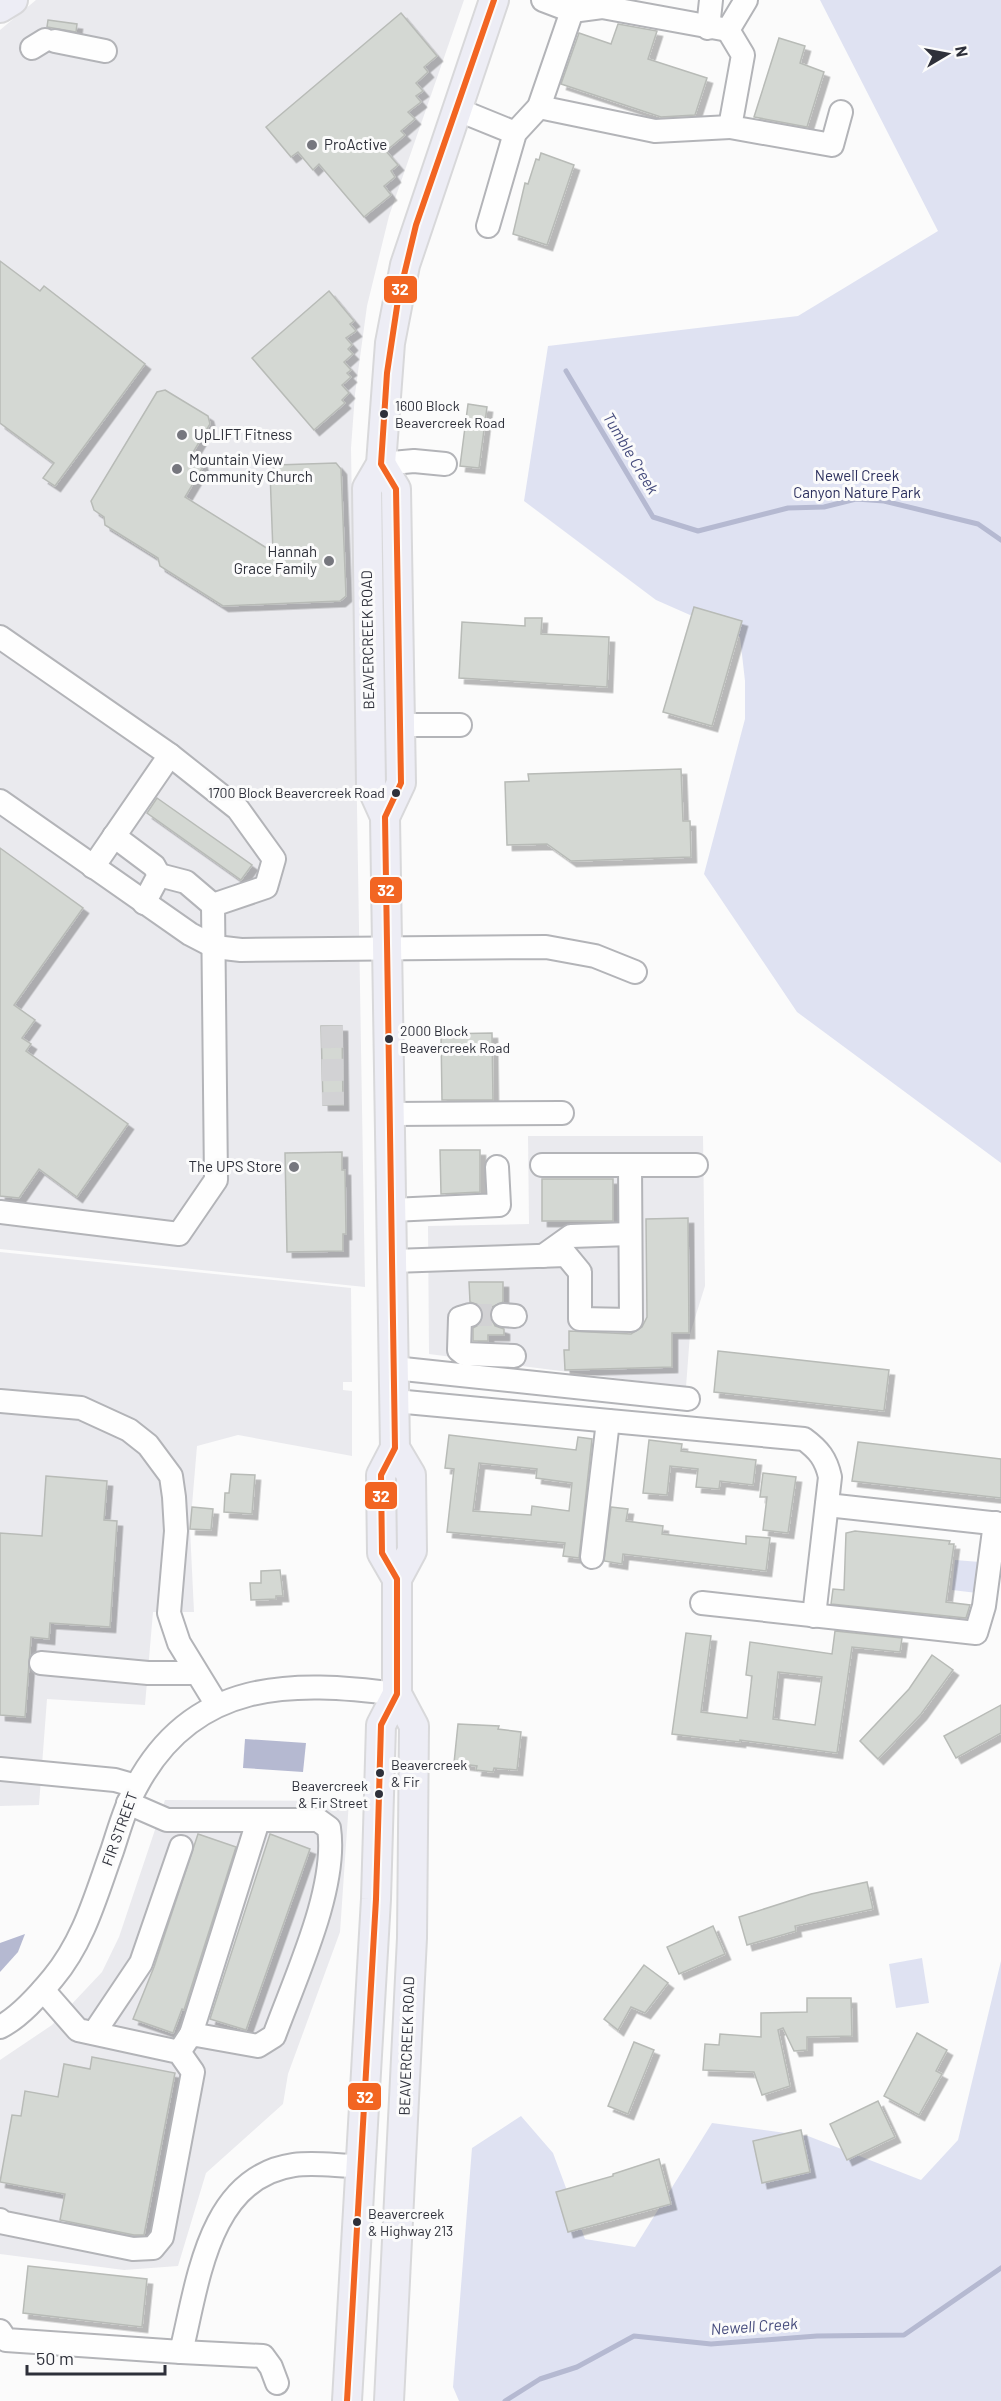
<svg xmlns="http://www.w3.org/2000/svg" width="1001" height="2401" font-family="Barlow,sans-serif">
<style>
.built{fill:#eaeaee}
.green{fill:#dfe2f2}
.water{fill:#b5b9d1}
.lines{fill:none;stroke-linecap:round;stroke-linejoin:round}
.stream{stroke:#b5b9d1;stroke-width:5}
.building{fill:#d4d8d3;stroke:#b8bbb7;stroke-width:1.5;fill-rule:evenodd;filter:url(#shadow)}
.minor-tunnel{stroke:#d2d2d4;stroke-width:22;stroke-dasharray:22 11;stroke-linecap:butt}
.minor-casing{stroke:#b3b4b8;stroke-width:26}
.major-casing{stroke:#d8d8da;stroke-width:32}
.minor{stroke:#fefefe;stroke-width:22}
.major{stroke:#ededf5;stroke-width:28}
.bus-1-casing{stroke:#fbfbfb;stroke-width:10}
.bus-1{stroke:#f26522;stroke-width:6}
.poi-dot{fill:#76777e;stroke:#fbfbfb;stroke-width:2}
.bus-dot{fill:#2e303a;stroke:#fbfbfb;stroke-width:2}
.labels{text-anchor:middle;stroke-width:6;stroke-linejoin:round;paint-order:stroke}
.bus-label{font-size:14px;fill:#2e303a;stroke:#fbfbfb;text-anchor:start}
.poi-label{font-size:15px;fill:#2e303a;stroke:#fbfbfb;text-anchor:start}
.park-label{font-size:15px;fill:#2b2f5d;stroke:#fbfbfb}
.street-label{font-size:15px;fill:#2e303a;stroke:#fbfbfb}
.water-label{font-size:16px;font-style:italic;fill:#464c7d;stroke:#fbfbfb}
.line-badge{stroke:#fbfbfb;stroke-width:2}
.badge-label{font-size:16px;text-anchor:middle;font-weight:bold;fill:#fff}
</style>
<defs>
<filter id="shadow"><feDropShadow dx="5.5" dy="5.5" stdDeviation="0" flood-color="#0004"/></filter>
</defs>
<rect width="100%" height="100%" fill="#fbfbfb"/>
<g class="built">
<path d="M36,0H464L389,216L367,306L355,394L351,448L365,1287L0,1249V30Z"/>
<path d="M528,1136H703L705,1286L690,1334L686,1387L429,1354L428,1226L529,1224Z"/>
<path d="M0,1252L351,1288L352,1382H343V1390L352,1391V1456L238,1435L197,1446L190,1529L194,1612H153L145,1705L47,1699L39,1805L0,1806Z"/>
<path d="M165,1800L349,1801L340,1932L288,2074L283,2104L206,2173L178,2266L124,2270L0,2254V2060L52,2025L102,1972L119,1937Z"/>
</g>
<g class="green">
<path d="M820,0H1001V1163L797,1012L704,874L745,719V681L740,637L656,600L524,501L548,346L798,316L938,231Z"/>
<path d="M955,1560L980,1562L977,1593L952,1590Z"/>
<path d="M922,1958L929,2003L896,2008L889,1964Z"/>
<path d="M1001,1961V2401H459L453,2387L472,2148L521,2116L553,2153L585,2239L635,2247L712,2123L808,2136L921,2180L958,2140Z"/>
</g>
<g class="water">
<path d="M245,1739L306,1743L303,1772L243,1768Z"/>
<path d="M25,1934L18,1952L0,1972V1943Z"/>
</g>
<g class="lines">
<g class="stream">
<path d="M566,371L653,517L698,531L788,508L824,507L856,499L884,501L978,524L1001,540"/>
<path d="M505,2401L540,2379L577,2367L634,2336L711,2344L817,2336L904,2335L1001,2268"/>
</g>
</g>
<g class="building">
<path d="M401,13L437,56L424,67L428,72L416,83L423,91L416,96L421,102L408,112L415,119L401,131L405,135L386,151L398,165L391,171L395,177L384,186L391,195L364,217L319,164L313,170L298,152L291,157L266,127Z"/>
<path d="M48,20L77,24L76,32L47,27Z"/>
<path d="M618,24L657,31L648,59L707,78L695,115L661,117L561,84L579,33L611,44Z"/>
<path d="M779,38L805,46L800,63L824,72L807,127L754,117Z"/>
<path d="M541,153L574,165L547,245L513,234L525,183L528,184L536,159L539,160Z"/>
<path d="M0,261L40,291L44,286L145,364L55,486L43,478L54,463L0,423Z"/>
<path d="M329,291L354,321L350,324L356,331L346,338L352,345L348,349L353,354L344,362L351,370L347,373L351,377L342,385L349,393L342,400L345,403L314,430L252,358Z"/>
<path d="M165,390L208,416L210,424L192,454L201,460L203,467L185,497L273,552L270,472L276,465L336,463L341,469L346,596L340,601L223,606L160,566L158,558L105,525L104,517L94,510L91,501L157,392Z"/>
<path d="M468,404L487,407L479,468L460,466Z"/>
<path d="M694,607L742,621L712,726L663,712Z"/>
<path d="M525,618H542L541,634L609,637L607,687L459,678L462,622L525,626Z"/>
<path d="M681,769L683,821H690L691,857L571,861L547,844L507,845L505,782L529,781L528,774Z"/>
<path d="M157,798L252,865L241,880L147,813Z"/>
<path d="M0,848L83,908L14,1005L35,1020L22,1038L31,1044L26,1051L128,1124L77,1197L39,1169L19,1198L0,1196Z"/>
<path d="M321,1026H342L343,1105H323Z"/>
<path d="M492,1033L493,1100H442L441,1034Z"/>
<path d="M440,1150H480V1192L441,1194Z"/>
<path d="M342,1152V1170H345L346,1234H343V1251L287,1252L285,1153Z"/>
<rect x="542" y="1179" width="71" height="42"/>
<path d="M688,1218L689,1333H672V1367L565,1370L564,1350H569V1331L631,1334L642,1327L647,1317L646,1219Z"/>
<path d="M469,1282H503V1302L492,1307L490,1314L495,1326L504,1329V1335H488V1341H473V1328L480,1324L483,1312L479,1305L470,1302Z"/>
<path d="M718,1351L889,1370L884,1411L714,1392Z"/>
<path d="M449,1435L576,1450L578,1437L592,1439L579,1558L563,1556L565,1543L447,1532L454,1469L445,1468ZM479,1463L537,1469L536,1478L572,1483L569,1511L532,1506L531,1515L473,1511Z"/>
<path d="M649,1440L682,1444L681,1451L756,1460L753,1485L720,1481L719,1489L696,1487L698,1469L670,1466L667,1495L643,1493Z"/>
<path d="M858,1442L1001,1459V1498L852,1481Z"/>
<path d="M763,1473L796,1477L788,1533L763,1530L767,1497H760Z"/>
<path d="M231,1474L255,1475L252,1514L224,1512L225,1493H229Z"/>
<path d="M46,1476L107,1481L104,1520L117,1521L110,1627L50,1623L49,1639L31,1637L25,1717L0,1715V1533L42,1536Z"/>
<path d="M192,1507L213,1509L211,1530L190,1529Z"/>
<path d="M611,1507L628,1509L626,1521L663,1526L662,1534L746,1544V1536L770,1538L766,1571L623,1554L622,1564L604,1561Z"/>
<path d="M855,1531L950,1541L949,1544H954L946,1602L970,1605L966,1618L831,1604L833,1589L844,1590L846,1533Z"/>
<path d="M280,1570L283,1596H276V1599L251,1600L250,1583H261V1571Z"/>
<path d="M835,1631L902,1638L900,1652L852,1647L837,1753L740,1740V1742L672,1734L686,1633L711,1636L701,1712L747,1718L752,1676L746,1675L750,1642L832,1654ZM778,1672L822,1677L815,1725L773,1719Z"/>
<path d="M932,1655L953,1670L921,1714L878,1759L860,1741L909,1689Z"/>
<path d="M1001,1705V1733L956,1758L944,1736Z"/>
<path d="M458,1724L499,1726L498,1729L521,1732L517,1770L494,1768L493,1772L476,1770L477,1766L454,1763Z"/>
<path d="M198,1834L236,1847L184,2010L182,2009L173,2033L133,2019L154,1967Z"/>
<path d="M270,1834L310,1849L246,2030L210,2019Z"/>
<path d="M867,1882L873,1909L795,1926L796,1931L747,1945L739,1917L811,1894Z"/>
<path d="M713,1926L725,1954L679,1974L667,1947Z"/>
<path d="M644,1965L668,1983L645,2013L631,2007L618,2030L604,2019Z"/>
<path d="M807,1998H851L852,2036L807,2037V2050L794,2051L783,2028L778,2030L790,2086L762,2095L754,2072L703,2070L705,2044L719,2045L720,2034L761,2037V2013L807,2012Z"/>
<path d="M917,2033L947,2050L936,2071L942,2074L919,2115L884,2096Z"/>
<path d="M634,2042L654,2050L628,2114L608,2106Z"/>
<path d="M92,2057L175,2073L144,2235H134L60,2220L65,2194L0,2182L12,2115L21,2116L25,2091L58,2097L64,2064L90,2069Z"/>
<path d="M878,2101L895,2137L847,2160L830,2124Z"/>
<path d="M801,2130L810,2172L762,2183L753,2141Z"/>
<path d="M659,2159L671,2204L568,2232L556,2192L613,2176V2174Z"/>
<path d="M28,2266L147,2279L142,2327L23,2313Z"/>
</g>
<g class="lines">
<g class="minor-tunnel">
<path d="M332,1026L333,1105"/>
<path d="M470,1315H503"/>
</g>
<defs>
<g id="minor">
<path d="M543,0L572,11L602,7L728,30"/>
<path d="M708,28L711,0"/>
<path d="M728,30L743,55L730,127L832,145L841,112"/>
<path d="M728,30L746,0"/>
<path d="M55,41L105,51"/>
<path d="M32,48L45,40"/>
<path d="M539,107L655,131L730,127"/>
<path d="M456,109L515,133"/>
<path d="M488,226L515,133L539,107L572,11"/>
<path d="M381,464L414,461L445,464"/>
<path d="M0,637L170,755L93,867"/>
<path d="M400,725H460"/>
<path d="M0,801L190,934L215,947L241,950L546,947L595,956L635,972"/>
<path d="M114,836L154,866L159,875L144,903"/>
<path d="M159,875L186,882L213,905"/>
<path d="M391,1114L562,1113"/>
<path d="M630,1165H696"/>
<path d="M392,1210L499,1205L497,1167"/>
<path d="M0,1212L179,1234L216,1180L213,905L266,887L274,859L238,809L170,755"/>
<path d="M543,1256L571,1236L630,1234"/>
<path d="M393,1261L566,1255L580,1272V1319L631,1320L630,1165H542"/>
<path d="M470,1315L460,1318L459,1350L464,1354L514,1356"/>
<path d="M503,1315L515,1316"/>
<path d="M394,1368L688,1399"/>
<path d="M0,1401L81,1408L129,1430L148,1445L171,1476L174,1497L176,1531L169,1613L179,1643L217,1705"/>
<path d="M395,1401L804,1439C819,1450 826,1459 830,1477L814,1616"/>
<path d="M827,1505L1001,1524"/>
<path d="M592,1557L608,1421"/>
<path d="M702,1603L976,1633L984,1606L995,1523"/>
<path d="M41,1663L148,1673H196"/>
<path d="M0,1769L115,1780L136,1786"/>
<path d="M128,1803L167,1820H318L329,1828C338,1888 295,1978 274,2036L258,2046L191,2034L179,2052"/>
<path d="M0,2027C20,2017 39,1995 53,1978C84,1941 96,1895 112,1851C119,1830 125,1807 136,1787C193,1679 292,1680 397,1694"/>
<path d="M94,2033L141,1963L181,1847"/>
<path d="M191,2034L258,1821"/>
<path d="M0,2220V2222L133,2249L153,2248L162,2237L193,2072L179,2052L78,2030L43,1990"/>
<path d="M0,2331L6,2340L181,2352C198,2283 208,2177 294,2165C315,2162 338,2166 359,2166"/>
<path d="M181,2352L263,2356L271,2367L277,2383"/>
</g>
<g id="major">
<path d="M0,8L13,0"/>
<path d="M381,464L396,489L401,783L385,817"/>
<path d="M395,1448L381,1475L382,1553L397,1579"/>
<path d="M347,2401L376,1899L381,1725L397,1694"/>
<path d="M389,2401L412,1938L414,1726L397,1694V1579L412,1551L411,1475L395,1448L385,817L371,786L367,488L381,464L390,343L405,265L494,0"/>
</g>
</defs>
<use href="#minor" class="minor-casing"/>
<use href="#major" class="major-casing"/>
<use href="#minor" class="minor"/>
<use href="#major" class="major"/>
<defs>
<path id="bus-1" d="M347,2401L376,1899L381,1725L397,1694V1579L382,1553L381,1475L395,1448L385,817L401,783L396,489L381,464L387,373L398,300L416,225L494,0"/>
</defs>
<use href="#bus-1" class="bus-1-casing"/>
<use href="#bus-1" class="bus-1"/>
</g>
<g class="poi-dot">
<circle cx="312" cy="145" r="6"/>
<circle cx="182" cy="435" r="6"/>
<circle cx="177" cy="469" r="6"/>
<circle cx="329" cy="561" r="6"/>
<circle cx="294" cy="1167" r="6"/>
</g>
<g class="bus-dot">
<circle cx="384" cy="414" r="5"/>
<circle cx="396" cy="793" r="5"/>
<circle cx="389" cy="1039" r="5"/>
<circle cx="380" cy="1773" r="5"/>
<circle cx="379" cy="1794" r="5"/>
<circle cx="357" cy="2222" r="5"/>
</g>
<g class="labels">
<g class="bus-label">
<text x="395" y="411">1600 Block<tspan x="395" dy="17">Beavercreek Road</tspan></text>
<text x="385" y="798" text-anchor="end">1700 Block Beavercreek Road</text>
<text x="400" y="1036">2000 Block<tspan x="400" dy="17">Beavercreek Road</tspan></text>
<text x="391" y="1770">Beavercreek<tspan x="391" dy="17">&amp; Fir</tspan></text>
<text x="368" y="1791" text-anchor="end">Beavercreek<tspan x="368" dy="17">&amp; Fir Street</tspan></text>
<text x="368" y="2219">Beavercreek<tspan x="368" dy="17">&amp; Highway 213</tspan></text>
</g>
<g class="poi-label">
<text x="324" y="150">ProActive</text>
<text x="194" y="440">UpLIFT Fitness</text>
<text x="189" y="465">Mountain View<tspan x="189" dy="17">Community Church</tspan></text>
<text x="317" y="557" text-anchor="end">Hannah<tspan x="317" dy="17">Grace Family</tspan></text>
<text x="282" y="1172" text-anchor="end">The UPS Store</text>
</g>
<g class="park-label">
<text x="857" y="481">Newell Creek<tspan x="857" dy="17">Canyon Nature Park</tspan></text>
</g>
<g class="street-label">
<text transform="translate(368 640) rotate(-91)" y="5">BEAVERCREEK ROAD</text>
<text transform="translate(120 1829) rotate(-70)" y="5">FIR STREET</text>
<text transform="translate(407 2046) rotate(-88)" y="5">BEAVERCREEK ROAD</text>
</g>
<g class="water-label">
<text transform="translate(631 453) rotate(59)" y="6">Tumble Creek</text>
<text transform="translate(754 2326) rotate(-4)" y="6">Newell Creek</text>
</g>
</g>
<g class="line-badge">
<rect x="383" y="275" width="35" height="29" rx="6" fill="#f26522"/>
<rect x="369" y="876" width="34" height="28" rx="6" fill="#f26522"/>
<rect x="364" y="1481" width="34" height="29" rx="6" fill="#f26522"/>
<rect x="347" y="2082" width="35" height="29" rx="6" fill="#f26522"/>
</g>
<g class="badge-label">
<text x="400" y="295">32</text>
<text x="386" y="896">32</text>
<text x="381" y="1502">32</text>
<text x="365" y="2103">32</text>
</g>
<g transform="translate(947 54) rotate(80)" stroke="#fbfbfb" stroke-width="4.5" paint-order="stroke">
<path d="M0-4.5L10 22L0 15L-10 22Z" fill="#2e303a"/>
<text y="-9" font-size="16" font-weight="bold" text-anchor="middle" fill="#2e303a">N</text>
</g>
<path d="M27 2365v9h138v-9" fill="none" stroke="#2e303a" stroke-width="3"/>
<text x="36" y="2365" font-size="18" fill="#2e303a" stroke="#fbfbfb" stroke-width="4.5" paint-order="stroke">50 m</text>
</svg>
